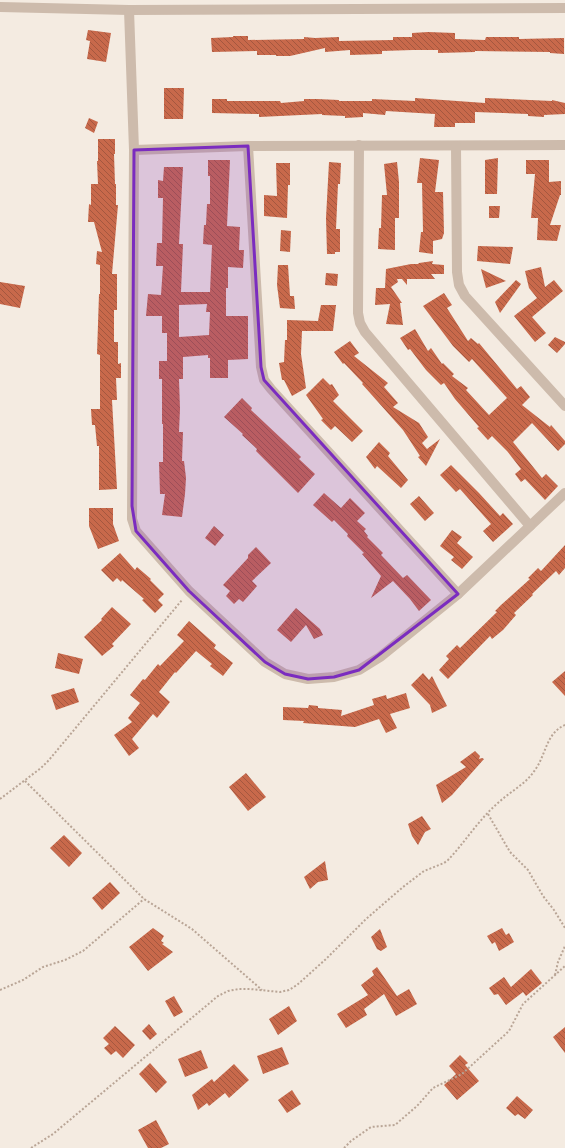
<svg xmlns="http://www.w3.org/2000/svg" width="565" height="1148" font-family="'DejaVu Sans',sans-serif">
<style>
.building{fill:url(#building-back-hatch);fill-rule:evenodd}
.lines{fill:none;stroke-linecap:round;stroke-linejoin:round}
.path{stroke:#b9a596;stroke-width:2;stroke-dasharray:2 2;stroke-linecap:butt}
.minor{stroke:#cdbbac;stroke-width:10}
.marked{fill:#7b2cbf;fill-opacity:0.2;stroke:#7b2cbf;stroke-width:3;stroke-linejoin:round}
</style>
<defs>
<pattern id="building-back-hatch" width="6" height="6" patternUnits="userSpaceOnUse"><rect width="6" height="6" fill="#c8694b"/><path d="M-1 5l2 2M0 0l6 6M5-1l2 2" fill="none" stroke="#a4573f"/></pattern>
</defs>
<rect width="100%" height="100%" fill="#f4ebe1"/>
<g class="building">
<path d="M88,30L111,33L106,62L87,59L90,41L86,40Z"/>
<path d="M428,32L455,33V39L485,40L486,37H519V39L564,38V54L550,53V52L475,51V52L438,53V50H413L382,51V54L350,55V50L325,52V48L290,56H276V55H257V51L212,52L211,38L233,37V36H248V40L304,39V37L315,38L339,37V41L393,40V37H412V33Z"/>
<path d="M164,88H184L183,119H164Z"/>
<path d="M415,98L485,103V98L552,101V100L565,103V114L544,115V117L528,116V114L475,112V123H455V127H434L435,114L386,111L385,115L363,113V117L345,118V116L322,115V114L259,117V114L212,113V99H227V101H280L281,103L304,101V99H317L339,100V101H372V99L415,101Z"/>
<path d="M89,118L98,122L94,133L85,128Z"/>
<path d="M98,139H115V154H114L115,184H116V205H118L112,274H117V310H114V342H118V364L121,363V378H116L117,400H112L117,489L99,490V446H97L95,425H92L91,409H100V355L97,354L99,294H100V265L96,264L97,251L102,252L94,222H88L89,204L91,205V184H98L97,161H98Z"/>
<path d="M420,158L439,160L435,192H443L444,233L442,239L433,241V254L419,252L421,232H423L422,183H417Z"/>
<path d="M498,158L497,194H485V160Z"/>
<path d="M208,160H230L227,226L240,227L239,250H244L243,268L228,267V288H226V316H248V359L228,360V378H210V358H208V355L183,357V379H179L180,409L179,432H183L182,461H184L186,478L185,494L182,517L162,515L165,494H160L159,462H163V424H162V379H159V361H167V333H162V316H146L148,294L161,295L163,266H156L157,243H162L163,198H158V180L163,181L164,167H183L179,244H183L181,292H210L212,245L203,244L204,225H206L207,204H210V176H208ZM207,304L206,312H210L209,335L179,337V305Z"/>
<path d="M526,160H549V182L561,181V195H560L550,225H561L557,241L537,240L538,218H531L535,174H526Z"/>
<path d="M329,162L341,163L340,184H338L336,229H340V252H335V254H327L326,218Z"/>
<path d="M397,162L399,182V218H395V250L378,249L379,228H381L382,195H387L384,164Z"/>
<path d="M276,163H290V185H288L287,218L264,216V195L277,196Z"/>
<path d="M489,206H500L499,218H489Z"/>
<path d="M281,230L291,231L290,252L280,251Z"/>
<path d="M478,246L513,247L510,264L477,261Z"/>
<path d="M433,261L432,264L444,265V274H431L435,279H407V285L402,279H397L398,282L391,287L402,303H400L403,325L386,324L390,304L375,305L376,288H385L386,269L411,264H418L419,263Z"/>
<path d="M278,265H288L290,296H294L295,309L280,308L277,285Z"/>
<path d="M541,267L545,287L554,280L563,291L532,317L546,333L535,342L514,316L537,298L529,288L525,271Z"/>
<path d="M481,269L506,281L486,288Z"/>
<path d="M326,273L338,274L337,286L325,285Z"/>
<path d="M516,280L521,284L500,313L495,302Z"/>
<path d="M0,282L25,286L20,308L0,304Z"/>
<path d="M444,293L452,305L447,308L468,341L471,338L478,344L479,343L517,389L521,386L530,397L522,405L550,427L551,425L565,441V444L558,451L532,423L513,442L542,478L546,474L558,486L545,500L525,479L521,482L515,474L521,469L507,451L492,436L488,440L477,428L479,427L455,399L444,383L441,385L426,370L410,349L408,350L400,338L415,329L428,351L431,348L442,364L443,363L454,374L452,376L468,388L466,390L489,415L507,398L472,359L469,362L453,346L423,306Z"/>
<path d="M321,305H336L333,331H302L301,354L306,388L292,396L284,380H282L279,363L284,362L285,340H287V320L318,321Z"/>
<path d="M555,337L565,342V344L557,353L548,345Z"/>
<path d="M350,341L359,353L354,356L388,383L384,387L398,403L393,407L419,423L428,437L422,443L427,449L440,439L426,466L418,457L420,456L403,430L362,384L363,383L344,363L343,364L334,352Z"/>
<path d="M323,378L330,385L332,384L339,395L333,401L363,431L352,442L335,426L331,430L321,420L323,419L306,395Z"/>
<path d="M242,398L252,408L251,410L301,457L299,459L315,474L298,493L256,451L257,449L242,435L243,434L224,417Z"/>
<path d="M379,442L390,453L388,456L408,480L401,488L377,466L375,469L366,457Z"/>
<path d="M451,465L479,493L500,516L503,513L513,524L493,542L483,531L491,524L460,489L456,492L440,475Z"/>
<path d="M324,493L341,508L350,498L365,513L357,521L366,529L364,531L368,536L367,537L383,553L381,555L403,578L407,575L431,600L419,611L410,599L393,581L371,598L381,576L362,554L364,553L347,536L348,534L334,520L332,522L313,505Z"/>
<path d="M419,496L434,513L425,521L410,504Z"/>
<path d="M89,508H113V524L119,541L98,549L89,526Z"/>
<path d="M214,526L224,535L215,546L205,538Z"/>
<path d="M452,530L462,537L457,543L473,557L462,569L451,560L454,557L440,546Z"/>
<path d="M565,545V568L559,575L556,571L532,594L533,595L514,613L516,615L503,630L492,639L490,636L448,679L439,670L449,659L446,656L457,645L460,648L497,612L495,611L501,605L530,579L528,578L538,568L541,571Z"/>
<path d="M256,547L271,563L252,581L257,586L243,602L239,599L234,604L226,596L230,591L223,585L248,558V555Z"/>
<path d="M120,553L135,570L137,567L151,579L150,580L164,594L158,600L163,605L155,613L142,600L144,599L122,580L121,582L117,578L113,582L101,570Z"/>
<path d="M112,607L131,624L112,644L114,646L102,656L84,637L102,620L101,619Z"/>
<path d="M296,608L320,629L323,635L314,639L306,625L291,642L277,630Z"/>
<path d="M189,621L216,645L214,648L233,663L223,676L210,666L212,664L196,651L176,673L175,672L159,692L170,702L157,718L153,714L132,739L139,748L129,756L114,735L132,722L128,718L140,703L130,695L143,679L145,680L158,664L160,666L184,641L177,635Z"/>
<path d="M58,653L83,659L79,674L55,668Z"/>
<path d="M565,671V696L552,682Z"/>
<path d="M423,673L429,680L432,676L447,706L432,713L430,705L411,685Z"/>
<path d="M74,688L79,702L56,710L51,695Z"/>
<path d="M406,693L410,708L390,714L397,728L386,733L379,719L355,727L303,723L304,721L283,720V707L308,708L309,705L318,706V708L342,710L341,716L374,705L372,699L386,695L387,699Z"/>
<path d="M475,751L480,756L479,759L482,758L484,759L452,795L442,803L436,785L466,767L460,762Z"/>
<path d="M246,773L266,797L248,811L229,787Z"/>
<path d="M422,816L431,829L425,832L418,845L412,836L408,824Z"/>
<path d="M64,835L82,853L69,867L50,848Z"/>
<path d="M325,861L328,880L318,882L310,889L304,877Z"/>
<path d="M110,882L120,893L102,910L92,898Z"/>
<path d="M153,928L164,936L161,941L164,943L162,944L173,952L148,971L129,947Z"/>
<path d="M502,928L506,935L509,933L514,942L499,951L495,942L492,944L487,936Z"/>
<path d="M380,929L387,947L381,951L377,949L371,937Z"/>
<path d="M377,967L397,996L409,989L417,1004L396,1016L384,994L364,1009L367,1015L346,1028L337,1014L368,995L361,985L374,975L372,971Z"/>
<path d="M531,969L542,983L526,996L523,992L506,1005L498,994L494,995L489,988L504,977L511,987Z"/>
<path d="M174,996L183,1012L174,1017L165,1001Z"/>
<path d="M289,1006L297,1021L278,1035L269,1019Z"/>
<path d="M149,1024L157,1034L150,1040L142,1031Z"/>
<path d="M115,1026L135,1045L123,1058L116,1051L111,1055L104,1048L109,1044L103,1038Z"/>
<path d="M565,1027V1053L553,1037Z"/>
<path d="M282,1047L289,1064L263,1074L257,1056Z"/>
<path d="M201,1050L208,1068L185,1077L178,1059Z"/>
<path d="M460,1055L468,1063L465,1065L479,1081L457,1100L444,1085L456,1074L449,1066Z"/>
<path d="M150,1063L167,1082L156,1093L139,1074Z"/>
<path d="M234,1064L249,1080L229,1098L225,1093L209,1106L207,1103L198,1110L192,1095L212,1079L214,1082Z"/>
<path d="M292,1090L301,1104L287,1113L278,1100Z"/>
<path d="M517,1096L533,1110L525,1119L518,1114L515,1116L506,1108Z"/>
<path d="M156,1120L169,1144L161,1148H148L138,1130Z"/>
</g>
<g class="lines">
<g class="path">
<path d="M25,781L144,899L192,929L262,990"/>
<path d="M0,799L41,768L49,760L182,600"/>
<path d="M488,814L510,852L528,870L543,896L554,910L565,928"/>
<path d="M555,975L558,962L565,946"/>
<path d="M0,990L23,980L43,967L65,960L83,951L144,899"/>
<path d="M31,1148L53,1134L218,996L228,991L239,989H250L280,992L289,990L297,985L326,959L366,919L403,887L424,871L444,863L448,860C466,841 479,819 499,802C511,791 526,784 535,770C546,755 546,733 565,725"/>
<path d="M344,1148L351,1141L371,1127L395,1125L417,1106L433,1088L462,1074L509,1031L523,1004L565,966"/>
</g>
<g class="minor">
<path d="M0,7L129,10L565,8"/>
<path d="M129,10L134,150L132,519L136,531L189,591L265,662L285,674L308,679L334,677L359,670L380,657L458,594L565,493"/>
<path d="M359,145L358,313L360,323L365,332L530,526"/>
<path d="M248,146L565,145"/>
<path d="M456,146L457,272L459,285L465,296L565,406"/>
<path d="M134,150L248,146L261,367L264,380L271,389L458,594"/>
</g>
</g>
<path class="marked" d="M248,146L261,367L264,380L458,594L359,670L334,677L308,679L285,674L265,662L189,591L136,531L132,506L134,150Z"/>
</svg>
